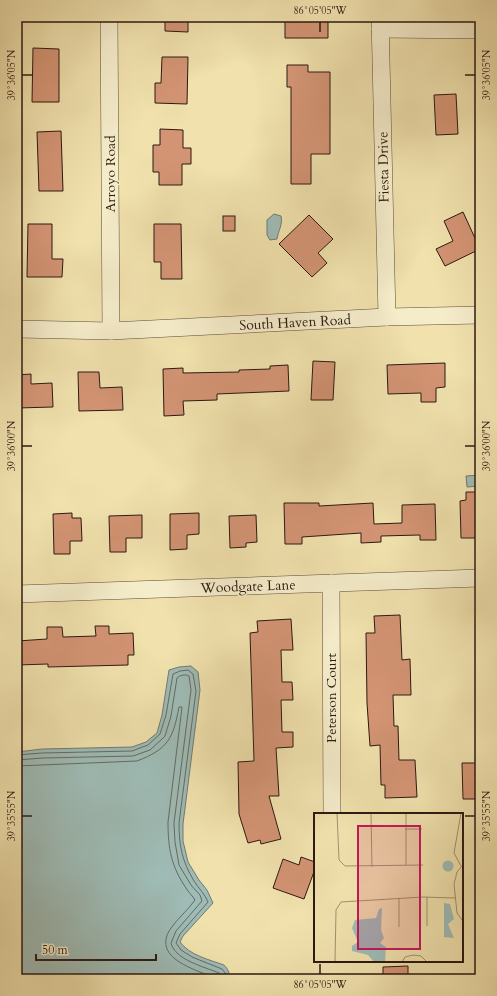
<svg xmlns="http://www.w3.org/2000/svg" width="497" height="996" font-family="Cardo,serif">
<style>
.water{fill:#9ebbb5;stroke:#707a73}
.lines{fill:none;stroke-linecap:round;stroke-linejoin:round}
.shore{stroke:#656a63;stroke-width:1}
.building{fill:#d39474;stroke:#2c1911}
.minor-casing{stroke:#5d4b38;stroke-width:18}
.minor{stroke:#f5ecca;stroke-width:17}
.ticks{fill:none;stroke:#2c1911;stroke-width:1.5}
.labels{text-anchor:middle;stroke-width:3;stroke-linejoin:round;paint-order:stroke}
.street-label{font-size:14px;fill:#2c1911;stroke:#f5ecca}
.inset-road{fill:none;stroke:#a2916f;stroke-width:1}
.view{fill:#c2185b;fill-opacity:0.15;stroke:#c2185b;stroke-width:2}
.inset-edge{fill:none;stroke:#2c1911;stroke-width:2}
.neatline{fill:none;stroke:#2c1911;stroke-width:1.5}
.ticks-label{font-size:10px;text-anchor:middle;fill:#2c1911}
</style>
<rect width="100%" height="100%" fill="#f0e1ad"/>
<filter id="stains"><feTurbulence type="fractalNoise" baseFrequency=".005" numOctaves="4"/><feColorMatrix values="0 0 0 0 .2 0 0 0 0 .09 0 0 0 0 .02 0 0 0 .5 -.17"/></filter>
<radialGradient id="worn" r=".72"><stop offset=".6" stop-color="#630" stop-opacity="0"/><stop offset="1" stop-color="#630" stop-opacity=".3"/></radialGradient>
<g class="water">
<path d="M274,214L281,216C283,225 278,231 277,239L270,240L267,235V220Z"/>
<path d="M480,475V486L467,487L466,476Z"/>
<path d="M191,666L198,672L200,690L183,824V841L188,862L199,880L207,890L213,903L183,936L180,942C189,955 210,960 224,965C228,969 230,973 229,979H17V752L42,749L132,747L146,742L157,733L162,715L169,670L179,667Z"/>
</g>
<g class="lines">
<g class="shore">
<path d="M17,755L42,753L132,751L148,745L160,734L166,715L173,674L180,671L188,670L193,674L196,691L179,823C179,846 182,861 194,881C199,889 205,894 208,902L180,934L176,943L181,950L192,957L222,969L226,974L225,979"/>
<path d="M17,760L43,758L133,756L150,750L162,739L165,736L171,716L177,678C180,675 186,674 189,676L191,690L174,823L175,842L179,865L191,885L200,895L202,901L176,931L171,943C175,960 205,967 219,973L220,979"/>
<path d="M17,766L137,761C168,749 173,739 179,707H182L168,822C168,848 171,866 186,888C188,892 193,896 195,900C188,910 178,918 171,928C151,957 193,969 213,977L214,979"/>
</g>
</g>
<g class="building">
<path d="M165,17H188V32L165,31Z"/>
<path d="M295,17L328,18V38H285V20H295Z"/>
<path d="M33,48L59,49V102H32Z"/>
<path d="M162,57H188L187,104L155,103V83H161Z"/>
<path d="M287,65H308V72H330V154H311V184H291V87H287Z"/>
<path d="M456,94L458,134L436,135L434,95Z"/>
<path d="M160,129L183,130V148H191V164H182V185H159V172H153V145H160Z"/>
<path d="M61,131L63,191H39L37,132Z"/>
<path d="M463,212L480,249L445,266L436,249L453,241L444,221Z"/>
<path d="M309,215L333,239L318,253L327,263L312,277L279,244Z"/>
<rect x="223" y="216" width="12" height="15"/>
<path d="M28,224H52V259H63L62,277H27Z"/>
<path d="M154,224H181L182,279H161V262H154Z"/>
<path d="M313,361L335,362L333,400H311Z"/>
<path d="M445,363V387L436,388V402H421V393L388,394L387,365Z"/>
<path d="M288,365L289,391L217,394V400L183,401L184,415L164,416L163,369L183,368V373L239,372V370L270,369V366Z"/>
<path d="M78,372H99L100,388L122,387L123,410L79,411Z"/>
<path d="M31,374V384L52,383L53,407L17,408V375Z"/>
<path d="M466,492H480V538H461L460,501L466,500Z"/>
<path d="M284,503H319V506L373,503L374,524L402,523V505L435,504L436,540H420V535L381,536V542L361,543V533L302,537V544H285Z"/>
<path d="M72,513V518H81L82,541H70V554H54L53,514Z"/>
<path d="M199,513V534L187,535V549L170,550V514Z"/>
<path d="M142,515V538H126V552H110L109,516Z"/>
<path d="M256,515L257,542L246,543V547L230,548L229,516Z"/>
<path d="M400,615L402,660L410,659L411,695H393L394,726H398L399,760H415L417,797L385,798V785H381L380,745L370,746L367,703L366,633H375L374,616Z"/>
<path d="M291,619L293,650H281L282,682H292L293,700H281L282,732H293V747L276,748L279,796H269L281,839L261,844L260,840L248,843L239,814L238,762L254,761L250,633L258,632L257,621Z"/>
<path d="M95,626H109V634L133,633L134,655H128V665L48,667V664L17,665V641L47,639V627H62L63,637L96,636Z"/>
<path d="M462,763H480V799H463Z"/>
<path d="M301,857L315,862V869L304,899L273,888L283,859L299,865Z"/>
<path d="M408,966V979H383V967Z"/>
</g>
<g class="lines">
<defs>
<g id="minor">
<path d="M109,17L111,331"/>
<path d="M380,17L387,317"/>
<path d="M380,29L480,30"/>
<path d="M17,329L111,331L387,317L480,315"/>
<path d="M331,583L332,814"/>
<path d="M17,594L480,578"/>
</g>
</defs>
<use href="#minor" class="minor-casing"/>
<use href="#minor" class="minor"/>
</g>
<path class="ticks" d="M320,22V32M22,75H32M465,75H475M22,446H32M465,446H475M22,816H32M465,816H475M320,964V974"/>
<g class="labels">
<g class="street-label">
<text transform="translate(383 167) rotate(-91)" y="5">Fiesta Drive</text>
<text transform="translate(110 174) rotate(-90)" y="5">Arroyo Road</text>
<text transform="translate(295 322) rotate(-3)" y="5">South Haven Road</text>
<text transform="translate(248 586) rotate(-2)" y="5">Woodgate Lane</text>
<text transform="translate(331 698) rotate(-90)" y="5">Peterson Court</text>
</g>
</g>
<g transform="translate(314 813)">
<rect width="149" height="149" fill="#f0e1ad"/>
<path d="M128.5 53a5.5 5.5 0 1 1 11 0a5.5 5.5 0 1 1-11 0ZM130,90L136,91L140,106L134,111L140,125L130,124ZM68,95L67,117L70,125L66,130L72,134L71,149H60L54,142L38,138V133L44,129L38,115L41,107L62,105L65,96Z" fill="#9ebbb5"/>
<path class="inset-road" d="M23,0L25,47L31,53L109,52M57,0L58,54M92,0V52M91,16H108M149,52L143,59L140,71L143,100L149,108M147,53L140,40L147,0M113,84V113M85,85V114M21,149L22,97L27,89L109,84L141,85M88,149L91,144L99,142L107,143L113,149"/>
<path class="view" d="M44,13H106V136H44Z"/>
<rect width="149" height="149" class="inset-edge"/>
</g>
<rect width="497" height="996" fill="none" stroke="#f0e1ad" stroke-width="44"/>
<path d="M36 954v6h120v-6" fill="none" stroke="#2c1911" stroke-width="2"/>
<text x="42" y="954" font-size="12" fill="#2c1911" stroke="#f5ecca" stroke-width="3" paint-order="stroke">50 m</text>
<rect x="22" y="22" width="453" height="952" class="neatline"/>
<g class="ticks-label">
<text x="320" y="14">86°05'05"W</text>
<text transform="translate(11 75) rotate(-90)" y="4">39°36'05"N</text>
<text transform="translate(486 75) rotate(-90)" y="4">39°36'05"N</text>
<text transform="translate(11 446) rotate(-90)" y="4">39°36'00"N</text>
<text transform="translate(486 446) rotate(-90)" y="4">39°36'00"N</text>
<text transform="translate(11 816) rotate(-90)" y="4">39°35'55"N</text>
<text transform="translate(486 816) rotate(-90)" y="4">39°35'55"N</text>
<text x="320" y="988">86°05'05"W</text>
</g>
<rect width="100%" height="100%" filter="url(#stains)"/>
<rect width="100%" height="100%" fill="url(#worn)"/>
</svg>
